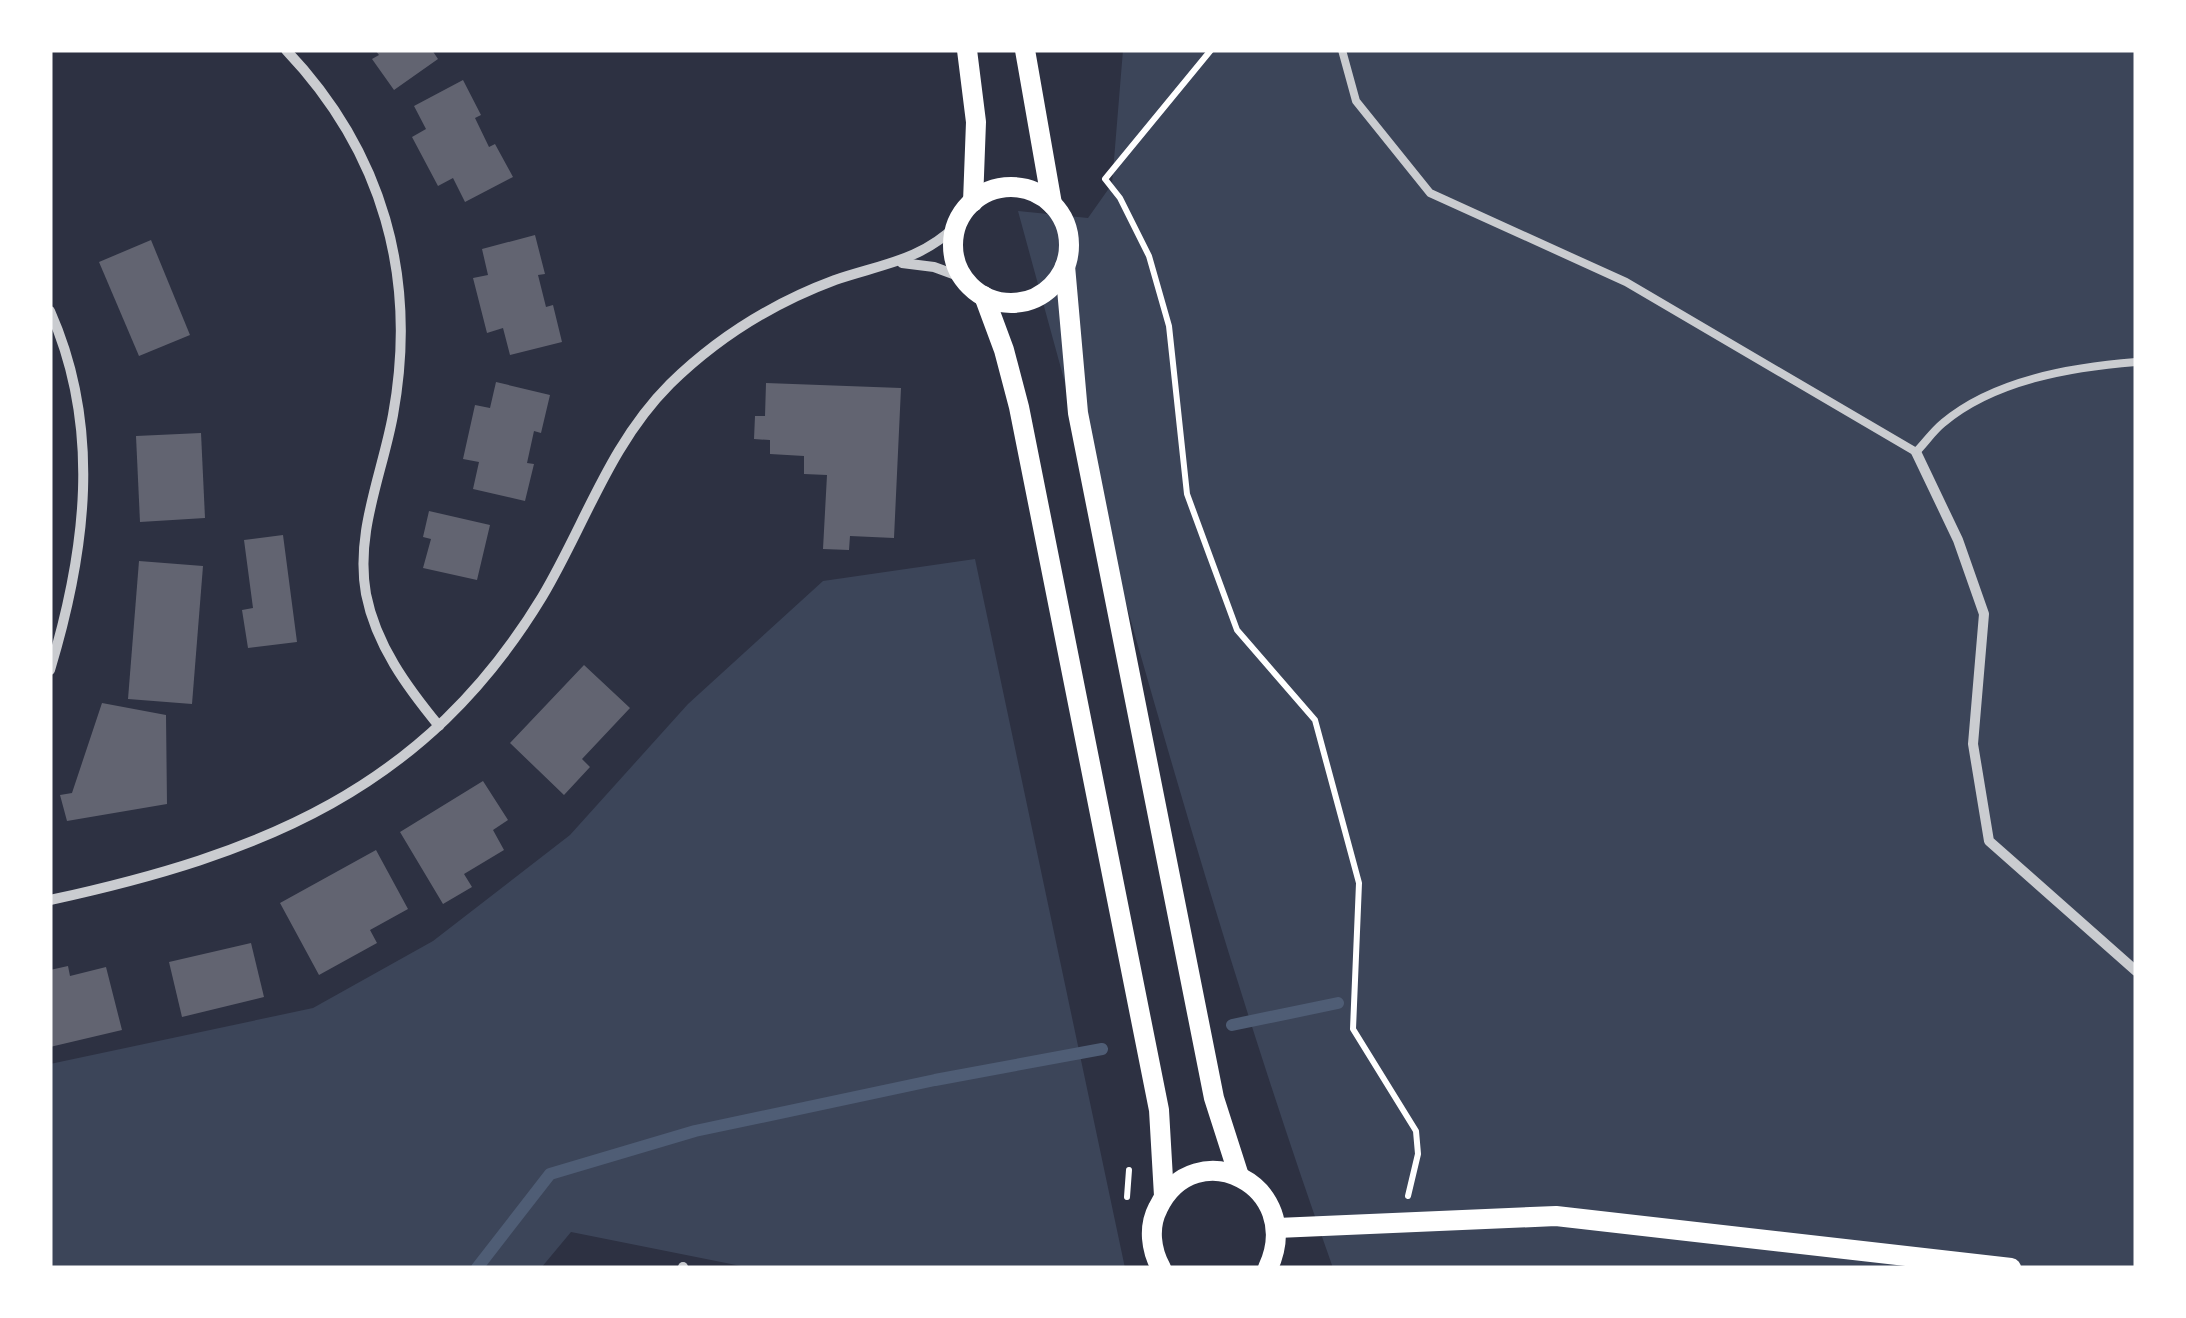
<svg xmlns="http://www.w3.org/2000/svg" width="2186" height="1318" font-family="Arial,sans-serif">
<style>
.green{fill:#3c4559}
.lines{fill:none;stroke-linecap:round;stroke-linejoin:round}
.stream{stroke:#4f5d75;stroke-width:12}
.building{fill:#626471}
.path{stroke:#fff;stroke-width:6}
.service{stroke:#caccd0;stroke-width:8}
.minor{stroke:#caccd0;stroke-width:10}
.secondary{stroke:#fff;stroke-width:20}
</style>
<rect width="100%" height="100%" fill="#2d3142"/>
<g class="green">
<path d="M1123,50H2136V1268H1333C1210,921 1115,566 1018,211L1088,218L1112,184Z"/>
<path d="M975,559L1125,1268H751L571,1232L541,1268H50V1064L313,1008L433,941L570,835L688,704L823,581Z"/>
</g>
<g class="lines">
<g class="stream">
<path d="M1232,1025L1338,1003"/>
<path d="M477,1268L550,1174L695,1131L935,1080L1102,1049"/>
</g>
</g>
<g class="building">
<path d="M375,50H432L438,59L394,90L372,59L379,55Z"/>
<path d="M463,80L481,115L475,118L489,147L495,144L513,177L465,202L453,178L438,186L412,137L426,129L414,106Z"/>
<path d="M535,235L545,274L538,275L546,307L553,305L562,342L510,355L503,328L487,333L473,278L488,275L482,249Z"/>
<path d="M151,240L190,335L139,356L99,262Z"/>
<path d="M496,382L550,395L541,433L534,431L527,463L534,464L525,501L473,489L479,462L463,459L475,405L490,408Z"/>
<path d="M766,383L901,388L894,538L850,536L849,550L823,549L827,475L804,474V456L770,454V440L754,439L755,416H765Z"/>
<path d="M201,433L205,518L140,522L136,436Z"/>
<path d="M429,511L490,525L477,580L423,568L431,539L423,537Z"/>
<path d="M283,535L297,642L248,648L242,610L253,608L244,540Z"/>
<path d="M139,561L203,566L192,704L128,699Z"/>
<path d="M584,665L630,708L582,759L590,767L564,795L510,743Z"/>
<path d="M102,703L166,715L167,804L67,821L60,795L72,793Z"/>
<path d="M483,781L508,820L493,830L504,850L464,874L472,887L443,904L400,832Z"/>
<path d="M376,850L408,909L370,930L377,943L319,975L280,903Z"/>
<path d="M251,943L264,997L182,1017L169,962Z"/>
<path d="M68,966L70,976L106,967L122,1030L50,1047V970Z"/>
</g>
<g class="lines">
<g class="path">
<path d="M1211,50L1105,179L1120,198L1149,256L1169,326L1187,494L1237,630L1315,720L1359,883L1353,1029L1416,1131L1418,1154L1408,1196"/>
<path d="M1127,1197L1129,1170"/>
</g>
<path class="service" d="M1342,50L1356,101L1430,193L1626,282L1916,452C1925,443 1933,431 1943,423C1994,380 2072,367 2136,362"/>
<g class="minor">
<path d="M286,50C383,152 418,277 393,415C382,475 355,532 366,594C376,645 407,687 439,726"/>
<path d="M902,263L934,267L964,278"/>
<path d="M50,311C102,428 86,551 50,670"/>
<path d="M1916,452L1958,540L1984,614L1973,744L1989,841L2136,971"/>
<path d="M50,900C261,854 425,790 542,597C585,525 609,445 670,384C717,338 773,303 835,280C882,264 920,261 957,225"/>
<path d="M683,1268V1267"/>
</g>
<g class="secondary">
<path d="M967,50L976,122L973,202"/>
<path d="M1025,50L1052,204"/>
<circle cx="1011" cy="245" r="58"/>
<path d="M1065,266L1078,413L1214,1098L1239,1176"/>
<path d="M984,296L1004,350L1019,407L1159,1110L1164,1196"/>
<path d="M1277,1228L1556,1216L2011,1268"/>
<path d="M1161,1268C1151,1250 1148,1227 1158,1208C1195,1131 1306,1185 1268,1268"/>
</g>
</g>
<rect width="2186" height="1318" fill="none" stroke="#ffffff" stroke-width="105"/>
</svg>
